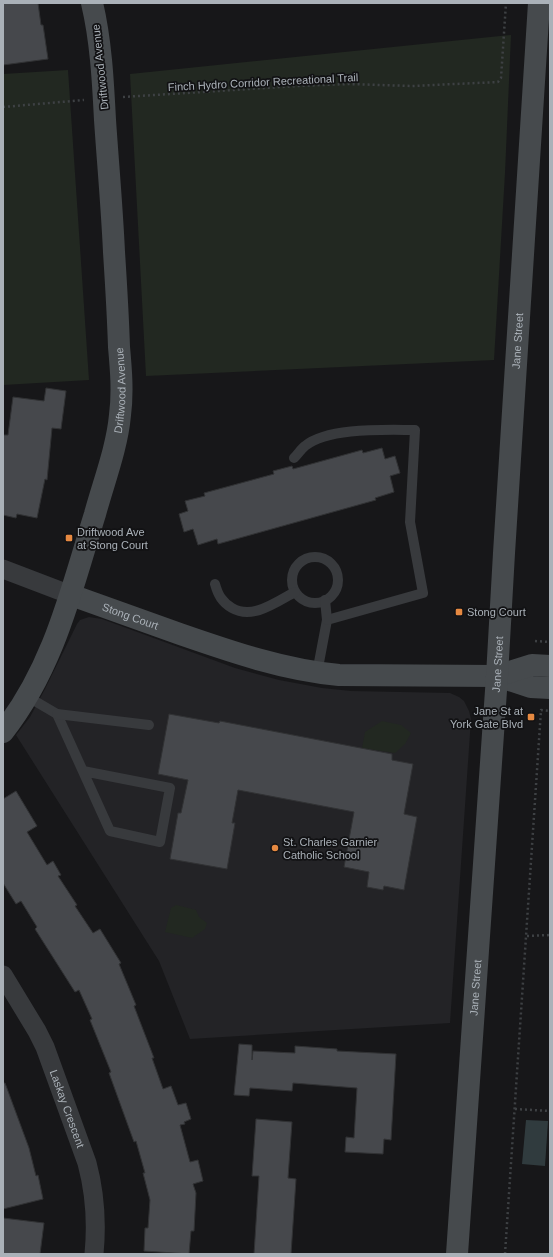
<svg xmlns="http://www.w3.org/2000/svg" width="553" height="1257" font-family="Helvetica,sans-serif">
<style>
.built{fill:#232326}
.green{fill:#222821}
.water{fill:#303b3e}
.building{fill:#46484c;stroke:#313234}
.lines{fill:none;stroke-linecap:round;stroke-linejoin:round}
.path{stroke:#3e4144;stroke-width:2.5;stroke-dasharray:2 3;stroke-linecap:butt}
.lane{stroke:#383a3d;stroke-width:10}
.street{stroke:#383a3d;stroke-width:19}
.secondary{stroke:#464a4d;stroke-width:22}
.poi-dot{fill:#e68941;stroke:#121214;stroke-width:1.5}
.labels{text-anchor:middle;stroke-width:3.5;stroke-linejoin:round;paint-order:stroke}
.street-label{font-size:11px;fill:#aab1b8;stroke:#121214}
.poi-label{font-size:11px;fill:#aab1b8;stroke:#121214;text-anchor:start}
</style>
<rect width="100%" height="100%" fill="#171719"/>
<path class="built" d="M89,617L102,619L235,668L279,680L322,688L351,691L450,693L459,697L464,701L469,711L471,719L450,1023L190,1039L159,961L16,735L30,717L45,689L77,624L80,620Z"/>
<g class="green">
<path d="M511,35L505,173L494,360L146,376L130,74Z"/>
<path d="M68,70L89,380L3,385V74Z"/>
<path d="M382,721L401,725L411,733L405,744L395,753L362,748L365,732Z"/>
<path d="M176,905L196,910L199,917L207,923L205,929L192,938L165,932L171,908Z"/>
</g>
<path class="water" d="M526,1120L548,1121L545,1166L522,1164Z"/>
<g class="building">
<path d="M3,3H38L41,25H43L48,59L3,65Z"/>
<path d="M46,388L66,391L61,429L52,428L47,480L45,479L37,518L17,514L16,518L3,515V435H8L13,397L44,401Z"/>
<path d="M382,448L385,459L395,456L400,473L390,476L394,492L375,498L376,500L218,544L217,539L198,545L193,529L184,532L179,514L188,511L185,501L205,496L204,493L274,474L273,471L292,466L293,469L362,450L363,453Z"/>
<path d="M169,714L219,723L220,721L392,754V760L413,764L404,814L417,817L404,890L384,886L383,890L367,887L369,872L344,867L354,812L238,790L232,823H235L227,869L170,859L178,813H181L188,780L158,774Z"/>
<path d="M16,791L37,826L27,832L47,865L53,861L61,875L58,876L77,905L75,906L93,933L100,929L121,963L119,964L136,1005L134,1006L154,1058H152L163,1089L171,1086L178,1105L186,1103L191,1119L184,1122L185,1124L180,1125L190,1162L198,1160L203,1181L193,1184L196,1193L194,1231H191L189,1254L144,1251L145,1228H148L150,1200L143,1173H145L136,1141L134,1142L109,1073L111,1072L90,1020L92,1019L79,990L75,992L35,929L37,927L21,901L16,904L3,883V799Z"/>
<path d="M239,1044L252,1045V1060L253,1051L295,1053V1046L337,1049V1051L396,1054L391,1140L384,1139L383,1154L345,1152L346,1137L354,1138L357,1088L293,1083L292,1091L250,1088L249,1096L234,1095Z"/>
<path d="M3,1083H5L29,1148L36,1176L38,1175L43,1199L3,1209Z"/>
<path d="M256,1119L292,1122L288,1178L296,1179L291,1254H254L259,1176H252Z"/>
<path d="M3,1218L44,1223L40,1254H3Z"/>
</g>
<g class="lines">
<g class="path">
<path d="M123,97L297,86L348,84L412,86L498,82L501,78L506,3"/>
<path d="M3,107L84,100"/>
<path d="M535,641L550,642"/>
<path d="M527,936L550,935"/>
<path d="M515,1109L550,1111"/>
<path d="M505,1254L541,710L550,711"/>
</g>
<g class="lane">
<path d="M294,458C298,454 301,449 305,446C328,427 386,430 415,430L410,522L423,593L327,620L317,673"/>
<circle cx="315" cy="580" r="23"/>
<path d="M215,584C218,595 222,602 232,608C253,620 276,602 295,592"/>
<path d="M325,600L327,620"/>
<path d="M28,697L57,714L110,831L160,842L170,788L83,771"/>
<path d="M57,714L149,725"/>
</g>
<g class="street">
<path d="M3,569L71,595"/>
<path id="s1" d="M3,975L37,1031L45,1047L87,1163C95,1193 97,1223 94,1254"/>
</g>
<g class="secondary">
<path id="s2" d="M71,595C107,608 144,621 180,634C232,652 284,670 339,675L497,676L531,687L550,688"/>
<path d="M497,676L532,665L550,666"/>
<path id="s3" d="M3,732C54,667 71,591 95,514C104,481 117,448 120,415C123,392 121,369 119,347C118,315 116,283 114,252C112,208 108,164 105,120C103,81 101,41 92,3"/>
<path id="s4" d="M457,1254L497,676L504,553L539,3"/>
</g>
</g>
<g class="poi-dot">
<rect x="65" y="534" width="8" height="8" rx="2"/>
<rect x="455" y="608" width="8" height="8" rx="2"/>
<rect x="527" y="713" width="8" height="8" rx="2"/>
<circle cx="275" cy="848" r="4"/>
</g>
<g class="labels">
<g class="street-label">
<text transform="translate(100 67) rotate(-96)" y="4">Driftwood Avenue</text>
<text transform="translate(263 82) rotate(-3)" y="4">Finch Hydro Corridor Recreational Trail</text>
<text dy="4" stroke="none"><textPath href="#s4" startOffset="915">Jane Street</textPath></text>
<text dy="4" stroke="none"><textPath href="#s3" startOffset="365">Driftwood Avenue</textPath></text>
<text dy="4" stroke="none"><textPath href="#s2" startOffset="63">Stong Court</textPath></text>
<text dy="4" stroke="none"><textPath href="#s4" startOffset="591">Jane Street</textPath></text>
<text dy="4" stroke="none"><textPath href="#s4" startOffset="267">Jane Street</textPath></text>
<text dy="4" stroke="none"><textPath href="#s1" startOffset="149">Laskay Crescent</textPath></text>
</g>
<g class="poi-label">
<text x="77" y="536">Driftwood Ave<tspan x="77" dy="13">at Stong Court</tspan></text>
<text x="467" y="616">Stong Court</text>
<text x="523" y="715" text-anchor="end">Jane St at<tspan x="523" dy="13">York Gate Blvd</tspan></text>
<text x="283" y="846">St. Charles Garnier<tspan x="283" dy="13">Catholic School</tspan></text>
</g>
</g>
<rect width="553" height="1257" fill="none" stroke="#aab1b8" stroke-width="8"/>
</svg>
